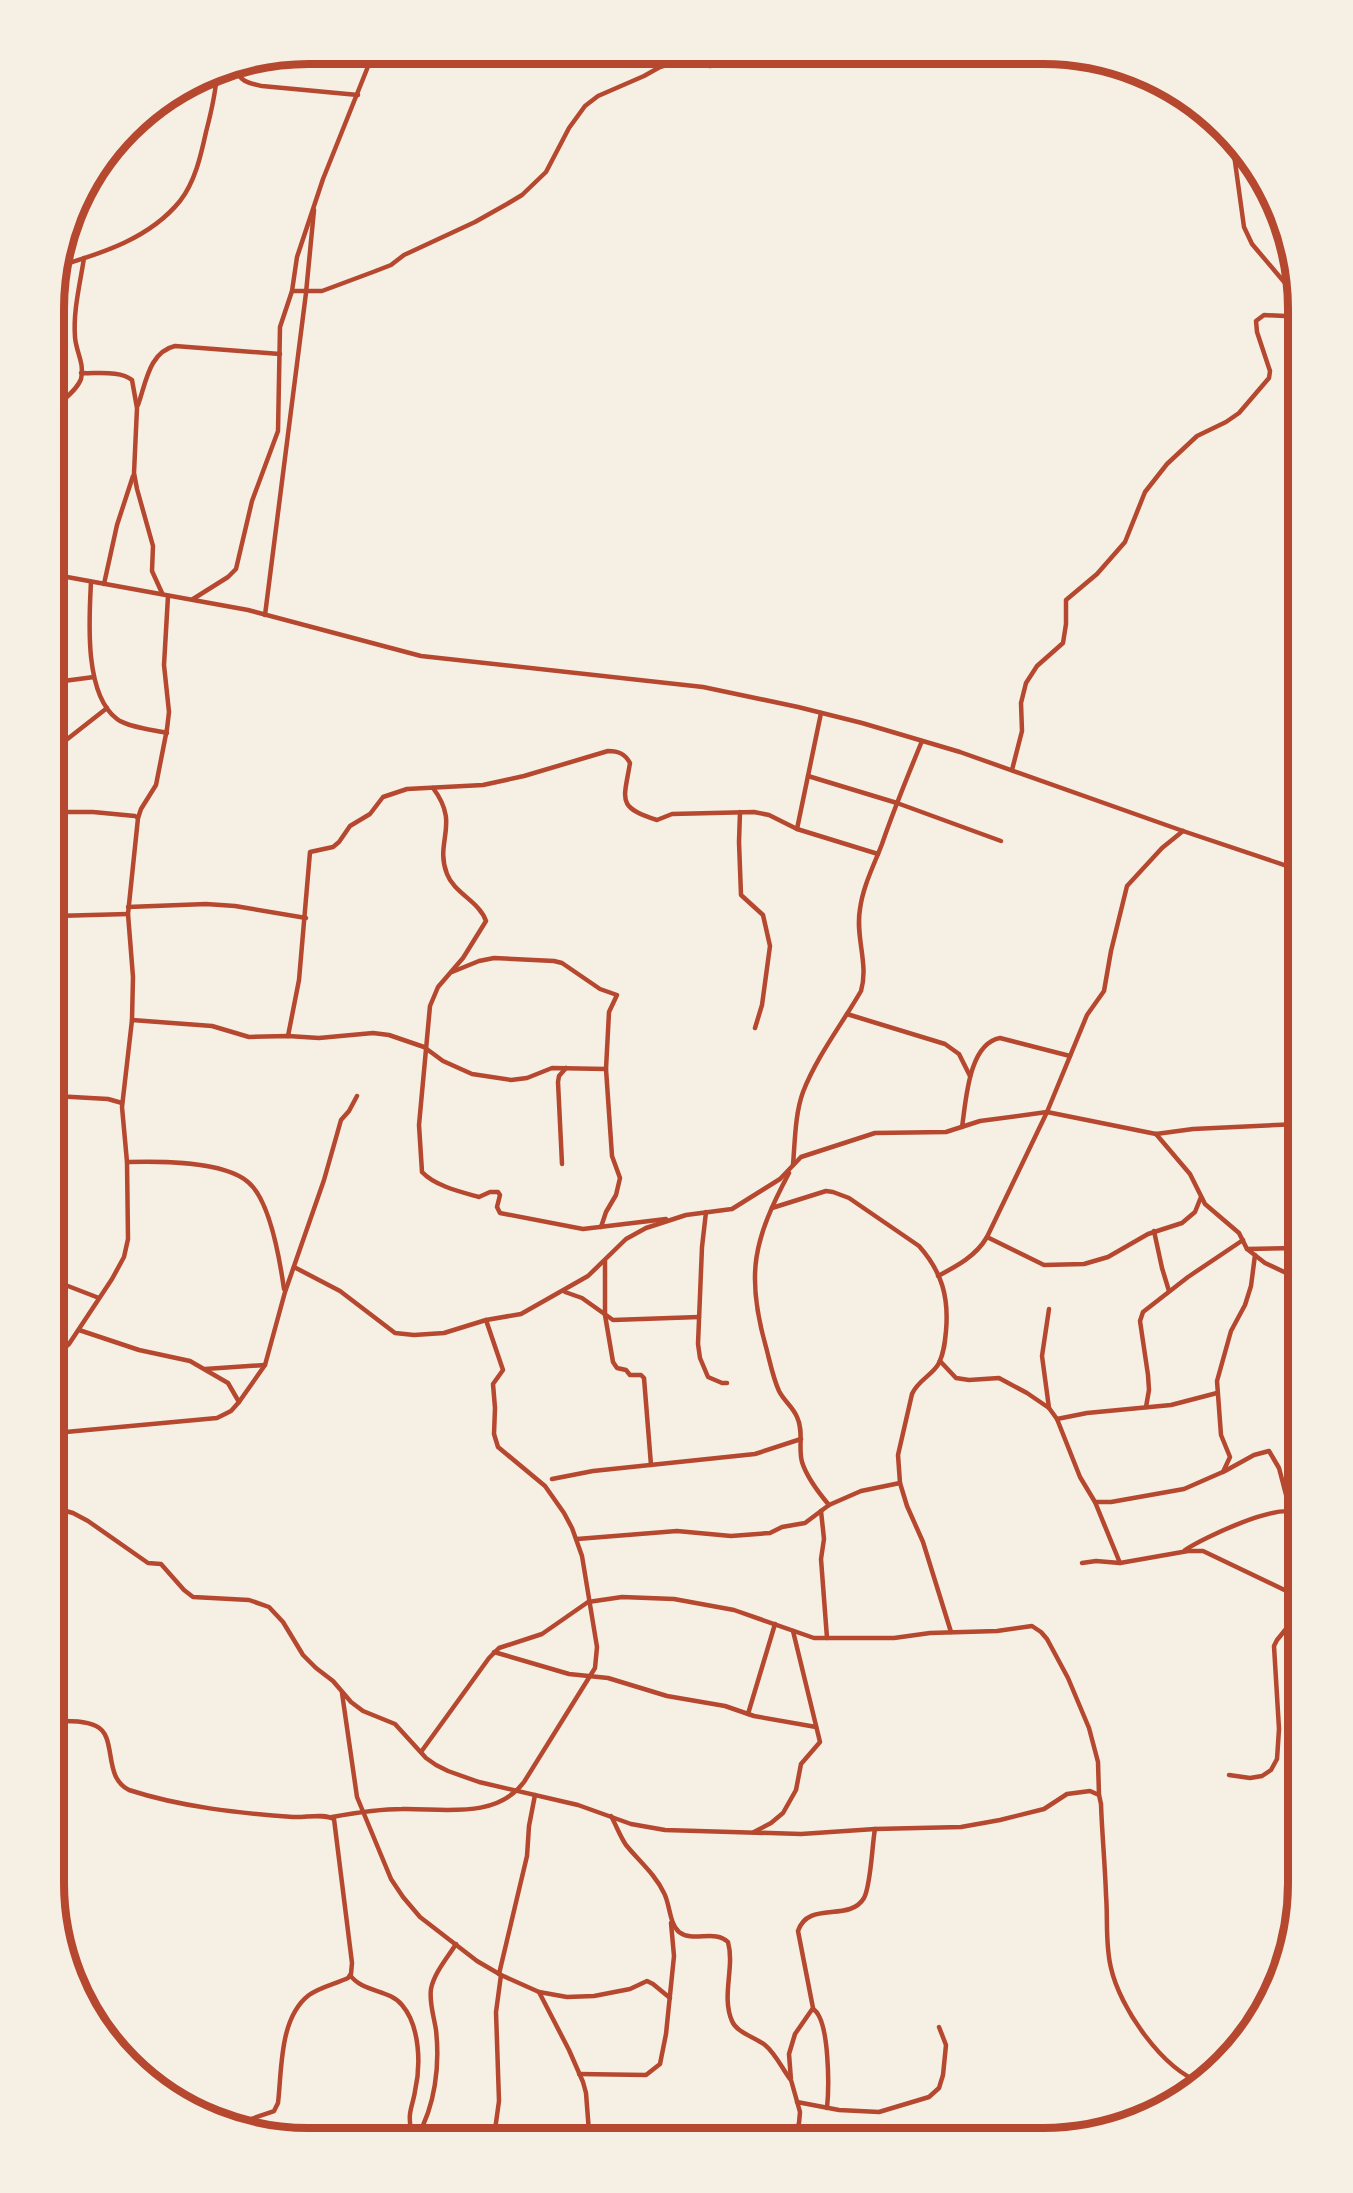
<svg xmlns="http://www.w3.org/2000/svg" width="1353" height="2193" font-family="'Nunito Sans',sans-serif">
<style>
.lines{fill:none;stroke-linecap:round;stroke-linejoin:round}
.minor{stroke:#b5482f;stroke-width:4.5}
.rim{fill:none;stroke:#b5482f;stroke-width:8}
</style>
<rect width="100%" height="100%" fill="#f6efe4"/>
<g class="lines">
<g class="minor">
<path d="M236,69C240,82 249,83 262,86L358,95"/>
<path d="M1232,140L1244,227L1252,244L1296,296"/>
<path d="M59,266C103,253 150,238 180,201C195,182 201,155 206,132C211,113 216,92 217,72"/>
<path d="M292,291H322L373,272L391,265L404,255L475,222L507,204L522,195L546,172L569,128L585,106L598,96L644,76L660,67L676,62L710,66L787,55"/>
<path d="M81,373C96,374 120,370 132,380L137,408L134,473L137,489L153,546L152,571L162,593"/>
<path d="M138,405C146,383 149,352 175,346L280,354"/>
<path d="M56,407C64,399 77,390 81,379C85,364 76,352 75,337C73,311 80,284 84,258"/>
<path d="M56,575L248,610L421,656L703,687L798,707L862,723L960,752L1183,831L1299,870"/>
<path d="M91,582C89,620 84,694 117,719C127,727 154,730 167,733"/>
<path d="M104,584L117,525L133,476"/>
<path d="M193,599L228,577L236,569L252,501L278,431L280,327L292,291L297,257L323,179L373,54"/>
<path d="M265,615L306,293L314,210"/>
<path d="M56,682L94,677"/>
<path d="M1299,725C1286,697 1288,681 1299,652"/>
<path d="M56,748L107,708"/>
<path d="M1012,770L1022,731L1021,703L1026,683L1037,666L1063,643L1066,624V600L1097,574L1125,542L1145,492L1167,464L1197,436L1226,422L1239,413L1269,378L1270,371L1257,332L1256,321L1264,315L1285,316L1299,313"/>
<path d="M808,776L897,803L1001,841"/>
<path d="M433,788C461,825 434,841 447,874C454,893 480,902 486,921L463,958L438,987L430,1006L419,1125L422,1172C435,1186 461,1192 479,1197L490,1192H498L500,1195L497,1207L500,1213L583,1229L666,1219"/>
<path d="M55,812H93L135,816L138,818"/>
<path d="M740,812L739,842L741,895L763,915L770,946L762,1005L755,1028"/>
<path d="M797,829L821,713"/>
<path d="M128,907L206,904L235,906L306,918"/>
<path d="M55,916L128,914"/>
<path d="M452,972L479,961L494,958L554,961L562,963L600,989L617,995L609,1012L606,1069L612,1156L620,1178L616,1195L606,1212L601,1227"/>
<path d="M847,1014L945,1044L959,1054L970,1076"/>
<path d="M132,1020L212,1026L249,1037L288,1036L319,1038L373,1033L389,1035L424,1047L443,1061L472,1074L511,1080L527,1078L552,1068L606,1069"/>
<path d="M288,1036L299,980L310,852L333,847L339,842L350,826L370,814L383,797L407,789L483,785L524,776L608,751C619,751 625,754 630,763C624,800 616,807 657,820L672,814L754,812L769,815L797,829L878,854"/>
<path d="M55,1096L108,1099L122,1103"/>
<path d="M962,1127C966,1102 968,1044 1000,1038L1070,1056"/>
<path d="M1156,1134L1190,1174L1205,1204L1239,1233L1247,1249L1265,1263L1299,1279"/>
<path d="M127,1162C158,1161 224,1161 248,1182C270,1200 280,1261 284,1289"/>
<path d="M562,1164L558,1082L559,1076L566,1068"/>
<path d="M793,1165C795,1141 795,1114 803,1092C817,1056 842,1024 861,991C869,964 855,937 860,909C863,886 874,865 882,844C894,809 908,775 922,741"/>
<path d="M789,1173C754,1239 745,1274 766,1347C770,1362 773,1378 779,1391C784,1401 793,1407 797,1417C804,1431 798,1448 802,1462C807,1478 818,1492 829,1505"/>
<path d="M772,1208L826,1191L833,1192L849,1198L919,1246C942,1272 949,1297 946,1331C945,1342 944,1353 939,1363C933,1375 918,1380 912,1394L898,1455L900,1483L907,1506L923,1542L951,1632"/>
<path d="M706,1212L702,1247L698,1344L700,1358L708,1377L722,1383H727"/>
<path d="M1154,1231L1162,1268L1169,1291"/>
<path d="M987,1237L1044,1265L1084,1264L1108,1257L1148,1234L1182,1223L1195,1212L1201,1197"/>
<path d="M1247,1249L1299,1248"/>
<path d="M605,1261V1315L613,1362L617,1368L626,1370L630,1375H641L644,1378L651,1465"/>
<path d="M294,1267L340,1291L395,1333L414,1335L444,1333L486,1320L521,1314L588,1276L626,1239L646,1228L686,1215L732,1209L780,1179L801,1157L875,1133L946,1132L980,1121L1047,1112L1156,1134L1193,1129L1299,1124"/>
<path d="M938,1276C957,1266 976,1256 987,1237L1047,1112L1087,1015L1104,991L1111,951L1127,886L1162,848L1183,831"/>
<path d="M55,1281L99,1298"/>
<path d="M565,1292L582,1298L613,1320L699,1317"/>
<path d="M79,1330L139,1350L190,1361L228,1383L239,1402"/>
<path d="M55,1356L69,1344L112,1279L124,1257L128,1239L127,1162L122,1107L132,1020L133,977L128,914L138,818L141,809L156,785L167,729L169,712L164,665L168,596"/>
<path d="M940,1361L956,1378L969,1380L999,1378L1027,1393L1049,1408L1057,1419L1080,1477L1095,1502L1120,1563"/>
<path d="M205,1369L265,1365"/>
<path d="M1146,1407L1149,1390L1148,1375L1140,1321L1143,1312L1188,1277L1243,1240"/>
<path d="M1049,1408L1042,1356L1049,1309"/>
<path d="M1057,1419L1087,1413L1171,1405L1217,1393"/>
<path d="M55,1433L217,1418L231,1411L239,1402L265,1365L285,1292L324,1180L341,1120L349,1111L357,1096"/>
<path d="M1223,1472L1230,1457L1221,1435L1217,1381L1231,1331L1245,1305L1251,1286L1255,1255"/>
<path d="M552,1479L593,1471L755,1454L801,1439"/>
<path d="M1095,1502H1111L1184,1489L1225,1471L1254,1455L1269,1451L1279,1468L1290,1510"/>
<path d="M55,1508L73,1513L88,1521L148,1563L161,1564L184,1590L193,1597L249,1600L269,1607L283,1622L303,1655L316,1668L333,1681L351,1702L363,1711L395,1724L426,1758L436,1765L448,1771L479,1782L578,1805L631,1824L665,1830L801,1834L875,1829L961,1827L1000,1820L1044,1809L1067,1794L1090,1791L1099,1795L1101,1804C1102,1834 1105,1864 1106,1895C1108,1919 1105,1944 1111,1968C1120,2008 1162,2069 1202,2083"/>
<path d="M821,1511L824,1539L821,1559L827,1638"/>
<path d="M577,1539L677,1531L731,1536L770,1533L782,1527L805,1523L829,1505L861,1491L900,1483"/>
<path d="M1185,1550C1203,1538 1280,1501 1299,1514"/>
<path d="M1082,1563L1096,1561L1120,1563L1188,1551H1203L1299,1597"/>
<path d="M494,1652L569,1674L608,1678L667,1696L725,1706L754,1716L816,1727"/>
<path d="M342,1693L357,1797L391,1879L403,1897L420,1917L477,1961L501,1975L539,1992L569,2050L583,2082L586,2093L589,2132"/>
<path d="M748,1714L775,1624"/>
<path d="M54,1721C68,1721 83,1720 96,1726C118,1736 102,1777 129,1790C181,1807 238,1813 293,1817C305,1818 323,1813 334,1819L352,1963L351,1974L348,1978C335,1984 320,1987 309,1995C279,2018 282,2070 278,2103L274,2111L251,2119L226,2123"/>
<path d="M421,1752L489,1658L499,1648L542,1634L588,1602L622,1597L674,1599L734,1610L814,1638H894L930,1633L997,1631L1032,1626L1041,1632L1047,1639L1068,1678L1089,1728L1098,1762L1099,1795"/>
<path d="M1229,1775L1250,1778L1262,1776L1271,1770L1277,1759L1279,1729L1274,1646L1277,1640L1299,1613"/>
<path d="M611,1816C616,1825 620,1836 626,1845C639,1861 655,1874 664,1893C670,1904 669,1923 679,1932C693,1943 715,1929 728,1942C735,1967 721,1996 732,2021C737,2033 755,2037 765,2045C775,2053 782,2068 790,2079"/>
<path d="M332,1817C354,1813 379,1809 402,1809C442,1808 496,1820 524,1782L595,1668L597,1647L582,1556L572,1528L564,1513L545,1486L498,1447L494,1434L495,1408L493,1384L503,1370L486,1320"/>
<path d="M754,1832L771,1823L783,1813L796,1790L801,1764L820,1742L793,1631"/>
<path d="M499,1974L527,1856L529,1826L535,1795"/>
<path d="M350,1975C363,1993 389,1989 402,2005C420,2026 421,2065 415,2091C414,2099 411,2106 410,2114C409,2122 411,2130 412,2137"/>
<path d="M539,1992L567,1997L594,1996L630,1989L647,1981L653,1984L670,1998"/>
<path d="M813,2009C830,2019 829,2089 827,2108"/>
<path d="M579,2074L646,2075L660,2064L666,2034L674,1956L671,1923"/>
<path d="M797,2102L839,2110L879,2112L929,2097L939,2088L943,2075L946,2045L939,2027"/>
<path d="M417,2137C435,2106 440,2066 436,2030C434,2017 429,2002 431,1989C434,1973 448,1957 456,1944"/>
<path d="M494,2137L499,2101L496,2012L501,1975"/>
<path d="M509,2138L533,2133L578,2134L610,2130L660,2138"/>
<path d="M793,2138L799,2123L800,2112L791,2080L789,2054L795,2034L813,2008L798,1931C808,1900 849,1923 864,1898C871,1885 872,1845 875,1829"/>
<path d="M919,2139L923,2127"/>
</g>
</g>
<path d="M0 0H1353V2193H0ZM309 64H1043A245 245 0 0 1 1288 309V1883A245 245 0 0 1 1043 2128H309A245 245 0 0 1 64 1883V309A245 245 0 0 1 309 64Z" fill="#f6efe4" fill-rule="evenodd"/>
<path class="rim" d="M309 64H1043A245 245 0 0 1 1288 309V1883A245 245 0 0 1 1043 2128H309A245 245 0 0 1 64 1883V309A245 245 0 0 1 309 64Z"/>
</svg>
